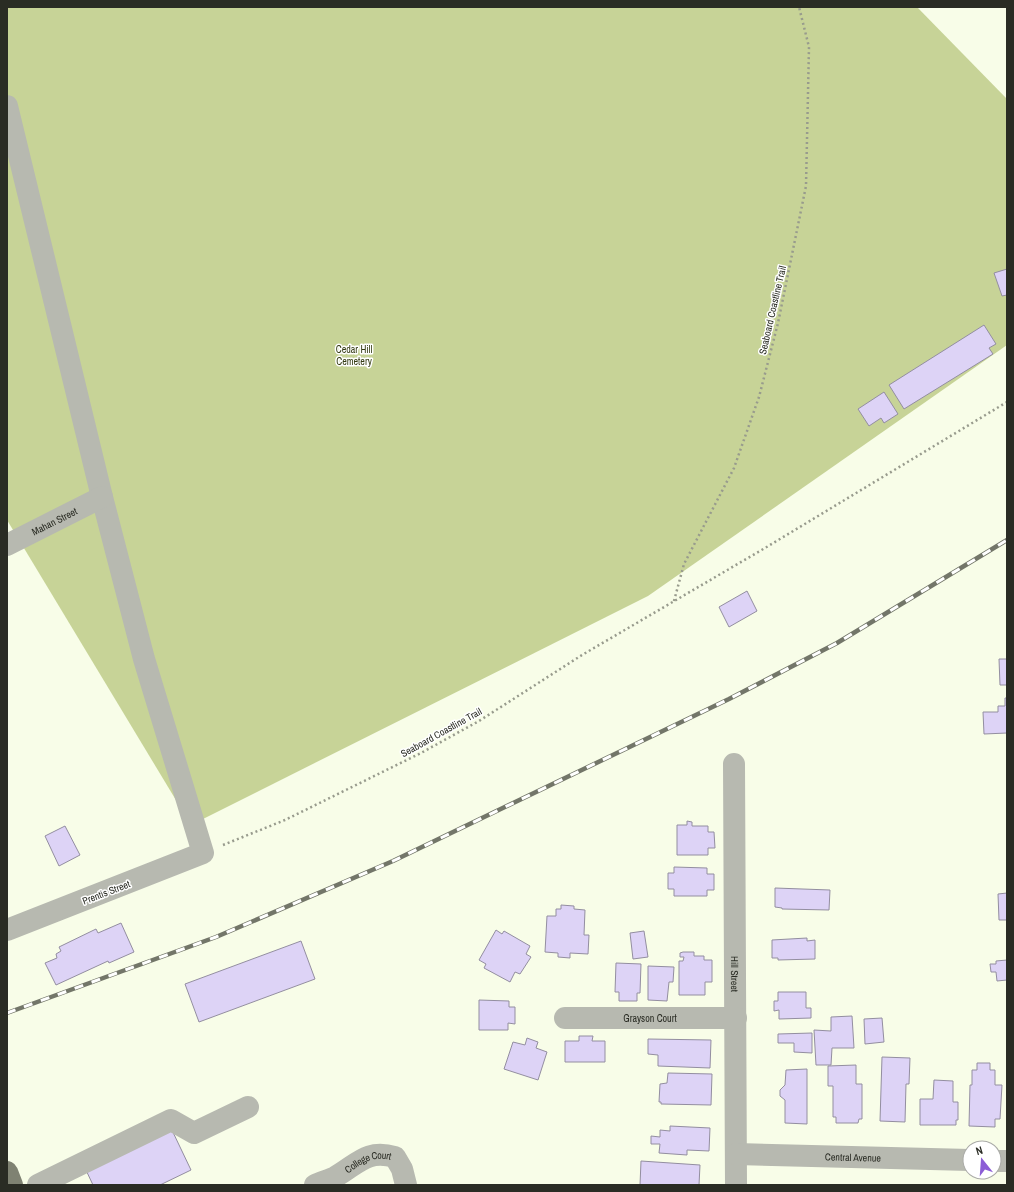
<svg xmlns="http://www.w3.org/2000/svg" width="1014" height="1192" font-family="'Archivo Narrow',sans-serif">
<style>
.green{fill:#c7d397}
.building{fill:#ddd3f6;stroke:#938ea0}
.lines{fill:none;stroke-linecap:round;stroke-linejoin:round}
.path{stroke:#989b8d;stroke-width:2.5;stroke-dasharray:2 3;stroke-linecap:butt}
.minor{stroke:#b7b9b0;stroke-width:22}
.major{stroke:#7f8272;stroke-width:22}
.rail-casing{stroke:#737669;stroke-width:4.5}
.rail{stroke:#fff;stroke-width:3;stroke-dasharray:9;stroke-linecap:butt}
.labels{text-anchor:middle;stroke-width:3;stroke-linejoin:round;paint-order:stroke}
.street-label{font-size:10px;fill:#2a2c24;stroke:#fff}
.park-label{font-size:10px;fill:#333a12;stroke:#fff}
</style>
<rect width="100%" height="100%" fill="#f8fde8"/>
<path class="green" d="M7,7H917L1007,99V345L648,596L191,825L7,520Z"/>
<g class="building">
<path d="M1007,269V295L1002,296L994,273Z"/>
<path d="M984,325L996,344L989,348L993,354L904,409L889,385Z"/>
<path d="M884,392L898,414L884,423L881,418L869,426L858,409Z"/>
<path d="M747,591L757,611L729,627L719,607Z"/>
<path d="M999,659H1007V685H1000Z"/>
<path d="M1005,698H1007V733L984,734L983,712H998V706H1005Z"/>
<path d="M687,821L692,822V826H708V832H714L715,848H708V855H677V825H687Z"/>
<path d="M65,826L80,855L59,866L45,836Z"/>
<path d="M674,867L707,868V874H714V890H707V896H674V889H668V873H674Z"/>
<path d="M775,888L830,890L829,910L782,909V908L775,907Z"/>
<path d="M1007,893V920H999L998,894Z"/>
<path d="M561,905L574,906V909L585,910L584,935H589L588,954L570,953V958L558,957V953L545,952L547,916H556V909H561Z"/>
<path d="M121,923L134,952L109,963L108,961L56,985L45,963L57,958L56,954L61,951L59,947L96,929L98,933Z"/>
<path d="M496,930L502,934L504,931L530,946L526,954L531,957L520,974L515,972L510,982L484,968L486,964L479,960Z"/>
<path d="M644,931L648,957L633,959L630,933Z"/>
<path d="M807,938V941L815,940V959L778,960V958H772V940Z"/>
<path d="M301,941L315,979L199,1022L185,984Z"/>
<path d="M683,952H694V956H704V960H712V982H705V995H679V961H683L684,957H680V953Z"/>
<path d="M1007,960V980L997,981L996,972H991L990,964H996V961Z"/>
<path d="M616,963L641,964L640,993H637V1001H619V992H615Z"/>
<path d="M648,966L674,967L673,982H669L667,1001L648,1000Z"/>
<path d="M778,992H806V1008H811V1018L779,1019V1010L774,1011V1001H778Z"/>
<path d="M479,1000L509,1001V1007H515V1024L508,1023V1030H479Z"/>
<path d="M852,1016L854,1048H832L831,1065H816L814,1030L831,1031V1017Z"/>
<path d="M882,1018L884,1042L865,1044L864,1019Z"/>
<path d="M812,1033V1053L794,1052V1043H778V1034Z"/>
<path d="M579,1036H593L592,1041H605V1062H565V1041H579Z"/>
<path d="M527,1038L538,1042L536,1048L547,1052L538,1080L504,1069L513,1042L525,1045Z"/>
<path d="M648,1039L711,1040L710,1068L658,1066V1055L648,1054Z"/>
<path d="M882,1057L910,1058L909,1084H906L905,1122L880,1121Z"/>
<path d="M977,1063H990V1070H995V1085H1002L1000,1119H995V1127L969,1126L970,1085H972V1070H977Z"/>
<path d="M856,1065V1084H862V1119H859L858,1123H836V1117H833V1086H828V1066Z"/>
<path d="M807,1069V1124L785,1123V1100L780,1096V1090L785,1085L786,1070Z"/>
<path d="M668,1073L712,1074L711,1105L661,1104V1102H659L660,1084L667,1083Z"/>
<path d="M934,1080L953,1081V1102H958V1120H956V1125H920V1099H933Z"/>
<path d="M170,1126L191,1170L160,1185H93L85,1168Z"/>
<path d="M670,1126L710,1128L709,1151L687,1150V1155L659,1153L660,1144H651V1136L660,1137V1130L670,1131Z"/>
<path d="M641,1161L700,1165L699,1185H640Z"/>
</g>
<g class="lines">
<g class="path">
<path d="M674,601L684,564L734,468L759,397L778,323L806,186L809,47L799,7"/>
<path d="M223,845L285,820L421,753L479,721L582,655L765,548L1007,402"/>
</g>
<g class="minor">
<path d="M7,106L102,497L144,659L203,853L7,930"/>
<path id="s1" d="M7,545L102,497"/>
<path id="s2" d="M734,764L736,1185"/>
<path id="s3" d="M565,1018H736"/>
<path id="s4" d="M736,1154L970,1160"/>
<path d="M994,1161H1007"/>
<path d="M38,1185L171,1120L194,1133L248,1107"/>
<path id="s5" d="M315,1185C321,1182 329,1180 335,1177C358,1164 366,1149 395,1157L402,1169L406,1185"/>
</g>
<path class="major" d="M7,1172L12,1185"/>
<defs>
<path id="rail" d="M7,1013L216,937L393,861L729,699L837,643L1007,540"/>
</defs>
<use href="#rail" class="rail-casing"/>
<use href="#rail" class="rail"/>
</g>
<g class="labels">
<g class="street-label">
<text transform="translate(772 310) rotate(-77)" y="4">Seaboard Coastline Trail</text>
<text dy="4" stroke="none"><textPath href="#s1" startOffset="53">Mahan Street</textPath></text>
<text transform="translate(441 732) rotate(-29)" y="4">Seaboard Coastline Trail</text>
<text transform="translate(106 892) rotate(-21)" y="4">Prentis Street</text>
<text dy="4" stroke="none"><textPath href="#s2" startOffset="210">Hill Street</textPath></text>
<text dy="4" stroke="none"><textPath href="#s3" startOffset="85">Grayson Court</textPath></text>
<text dy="4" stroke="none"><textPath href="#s4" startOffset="117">Central Avenue</textPath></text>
<text dy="4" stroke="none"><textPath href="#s5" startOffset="59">College Court</textPath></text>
</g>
<g class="park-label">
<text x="354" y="353">Cedar Hill<tspan x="354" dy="12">Cemetery</tspan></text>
</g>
</g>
<rect width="1014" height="1192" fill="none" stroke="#2a2c24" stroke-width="16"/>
<g transform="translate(982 1160) rotate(343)"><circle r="19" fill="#ffffff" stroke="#aaaba7"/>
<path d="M0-3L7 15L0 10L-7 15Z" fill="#8c5dd6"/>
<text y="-6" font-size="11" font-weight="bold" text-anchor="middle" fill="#2a2c24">N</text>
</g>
</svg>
